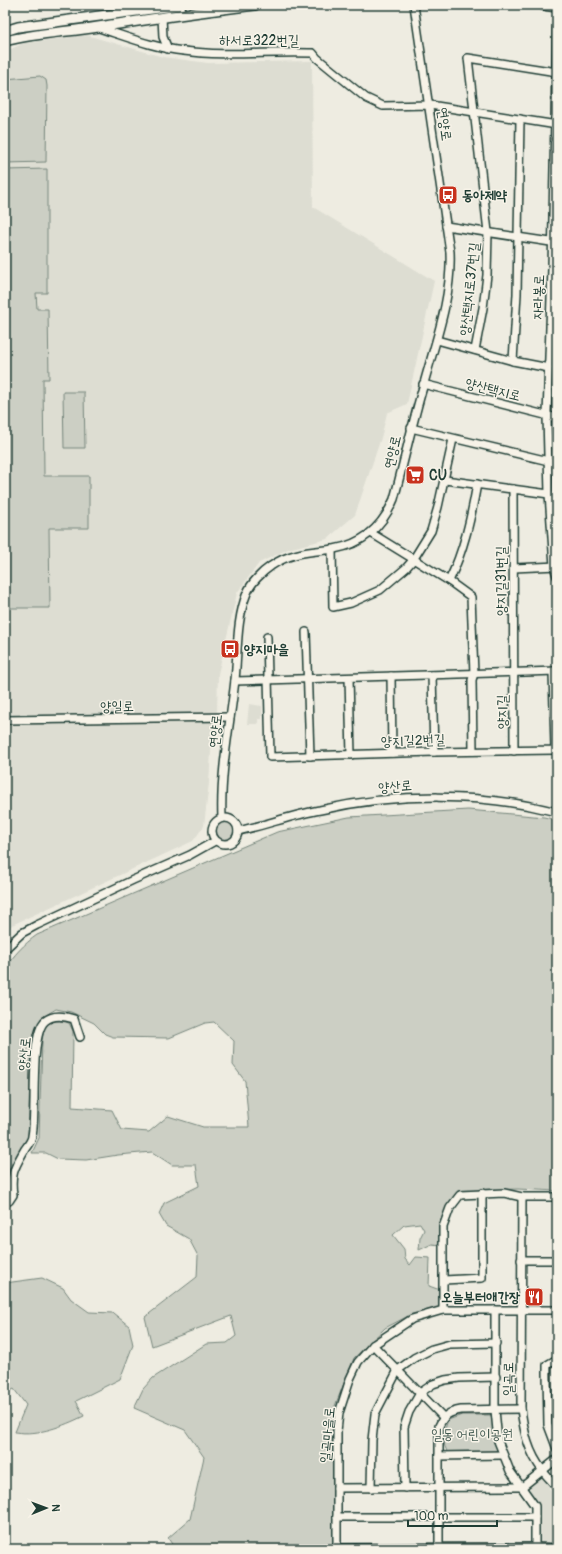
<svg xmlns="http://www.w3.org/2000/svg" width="562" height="1554" font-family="Pangolin,'Poor Story',sans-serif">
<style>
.built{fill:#ddddd2}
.green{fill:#cccfc4;stroke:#76867c}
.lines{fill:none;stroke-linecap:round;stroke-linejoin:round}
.minor-casing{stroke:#1f3d34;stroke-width:10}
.major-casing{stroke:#1f3d34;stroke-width:12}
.minor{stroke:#f7f3e8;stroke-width:7}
.major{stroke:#f7f3e8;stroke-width:9}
.labels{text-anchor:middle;stroke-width:3;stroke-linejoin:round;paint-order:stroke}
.street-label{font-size:14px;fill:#1f3d34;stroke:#f7f3e8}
.poi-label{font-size:14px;font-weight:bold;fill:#1f3d34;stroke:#f7f3e8;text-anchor:start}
.park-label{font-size:14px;fill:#425a51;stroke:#f7f3e8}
</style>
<rect width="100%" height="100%" fill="#eeece1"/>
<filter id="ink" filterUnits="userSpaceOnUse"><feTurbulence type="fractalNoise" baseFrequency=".025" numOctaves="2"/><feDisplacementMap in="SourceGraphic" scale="8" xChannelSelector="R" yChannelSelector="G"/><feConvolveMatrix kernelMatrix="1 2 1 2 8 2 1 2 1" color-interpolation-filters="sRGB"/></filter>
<g filter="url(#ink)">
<g class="built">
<path d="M86,35L163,57L208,63L312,61L313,207L434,281L407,404L387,413L381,438L355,515L327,539L288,549L259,563L237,593L218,674L217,713L213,721L209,783L204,826L193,841L12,925L5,932V52L24,43Z"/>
<path d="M249,704L262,706V719H258V724H247Z"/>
<path d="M539,1478H542L546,1482L557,1502V1544L541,1545L538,1542V1504L530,1491V1485Z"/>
</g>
<g class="green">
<path d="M40,76L46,80L47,86L46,162L5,163V79Z"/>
<path d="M47,169V293H36L37,309H48L49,379H43L44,476H89V528H49L50,608H5V170Z"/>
<path d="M63,392H84L85,448H64Z"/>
<path d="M468,810L544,817L557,820V1191L517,1189L458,1191C443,1211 440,1220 440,1245L432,1244L419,1250L420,1238L424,1230L420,1223L404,1225L393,1235L404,1249L405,1259L410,1265L416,1257L430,1258L429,1286L440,1290V1307L412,1314L385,1328L354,1358L333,1411L335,1544L332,1549H175L168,1538L190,1519L204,1457L185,1430L134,1408L143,1389L153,1378L206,1344L227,1343L236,1336L231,1316L152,1346L145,1317L197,1277L198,1256L189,1239L166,1226L159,1214L164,1203L199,1186L196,1165H172L152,1152L118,1155L86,1160L58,1159L46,1153H32L39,1138L42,1040L45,1026C54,1020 59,1020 69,1023L73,1031L72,1107L112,1110L122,1130L149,1132L168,1116L203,1127H249L245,1081L233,1065L234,1041L214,1022L205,1023L169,1038L113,1037L105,1034L94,1023L71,1012L56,1009L41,1018L31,1047L28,1137L11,1167L9,1182L10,1195L5,1197V968C14,955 24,944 37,935L277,832L349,817Z"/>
<circle cx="225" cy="831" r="10"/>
<path d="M42,1278L63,1288L71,1299L89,1312L113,1313L129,1326L133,1345L120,1379L76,1401L84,1416C63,1426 39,1436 15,1432L26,1405L14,1389L5,1394V1283Z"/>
<path d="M462,1415H491L493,1418L499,1450L495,1454H449C441,1445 444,1430 448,1420Z"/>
</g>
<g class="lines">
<defs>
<g id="minor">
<path d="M162,17L163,37L168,49"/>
<path d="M557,18L552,268L547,416L549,494L554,566L557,576"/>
<path d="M99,28C127,37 155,48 184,51C227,57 270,51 313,53L317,58L366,98L383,106L430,105L557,125"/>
<path d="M446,226L557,243"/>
<path d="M437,340L513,361L549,368"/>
<path d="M475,350L483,308L487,275L488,232L468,58L557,72"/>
<path d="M513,361L517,294L520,119"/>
<path d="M423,384L557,418"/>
<path d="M411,428L557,463"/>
<path d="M445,480L549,494"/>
<path d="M513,489L514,751"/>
<path d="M371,533L449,581L471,597L474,674L472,680L473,751"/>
<path d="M332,549L333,607L351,603L380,590L406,568L413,560L431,531L438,507L453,439"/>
<path d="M514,568L557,566"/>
<path d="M449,581C464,550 471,518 477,484"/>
<path d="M306,632L310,756"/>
<path d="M267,637L270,757L434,752L555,750L553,671"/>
<path d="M432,675L434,752"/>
<path d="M391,676L392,753"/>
<path d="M349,678L351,755"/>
<path d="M235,681L557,671"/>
<path d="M5,720L230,717"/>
<circle cx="225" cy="831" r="13"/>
<path d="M222,818C220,772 230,726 235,680C238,651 236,620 247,593C251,583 262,572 271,566C290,552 311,552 334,549C363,544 383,526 394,499C404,462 412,424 423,387C435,342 452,299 450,252L414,5"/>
<path d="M238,831C266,825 292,815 320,810C397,793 480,792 557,812"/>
<path d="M5,949L22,933L37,925L133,880L190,855L215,841"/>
<path d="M522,1197L521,1409C524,1432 528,1452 543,1471C547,1477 553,1482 557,1488"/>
<path d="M5,1202L9,1201L13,1195C10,1173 15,1167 25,1149C28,1145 32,1140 32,1136C37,1113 29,1035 45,1021C53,1014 65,1016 74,1019L80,1037"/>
<path d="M521,1260H557"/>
<path d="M444,1280L482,1278V1193"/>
<path d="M443,1310V1227L450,1208L460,1195L504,1193L522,1197H557"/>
<path d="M495,1310V1410L498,1441L510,1471L535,1506V1549"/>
<path d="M373,1345L443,1417"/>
<path d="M557,1359L547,1365V1373L548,1425L557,1449"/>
<path d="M439,1456L503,1455"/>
<path d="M337,1488L522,1487L557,1459"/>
<path d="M371,1488L372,1440L375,1414L398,1370L414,1358L432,1349L450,1344L496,1343"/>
<path d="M405,1488L404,1427L409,1412L420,1393L433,1384L445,1380L459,1378L496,1377"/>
<path d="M337,1517H535"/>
<path d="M337,1548L535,1547L557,1548"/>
<path d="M337,1549V1431L339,1413L350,1379L358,1362L373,1345L412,1319L443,1310H557"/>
<path d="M439,1549V1426C444,1415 449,1412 461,1410L521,1409"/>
</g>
<g id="major">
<path d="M543,5L557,7"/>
<path d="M5,31L18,27L181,5"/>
<path d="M5,41C35,33 67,32 98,27C151,19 202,11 255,5"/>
</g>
</defs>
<use href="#minor" class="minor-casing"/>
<use href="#major" class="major-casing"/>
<use href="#minor" class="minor"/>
<use href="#major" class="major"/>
</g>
</g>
<defs>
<symbol id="bus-square" viewBox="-11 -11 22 22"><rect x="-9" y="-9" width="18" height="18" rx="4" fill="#c8321e" stroke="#f7f3e8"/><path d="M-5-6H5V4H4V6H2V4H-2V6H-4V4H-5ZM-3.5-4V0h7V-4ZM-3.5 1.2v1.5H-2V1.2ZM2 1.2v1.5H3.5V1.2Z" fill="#fff"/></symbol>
<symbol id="supermarket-square" viewBox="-11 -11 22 22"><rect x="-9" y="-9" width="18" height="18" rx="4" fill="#c8321e" stroke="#f7f3e8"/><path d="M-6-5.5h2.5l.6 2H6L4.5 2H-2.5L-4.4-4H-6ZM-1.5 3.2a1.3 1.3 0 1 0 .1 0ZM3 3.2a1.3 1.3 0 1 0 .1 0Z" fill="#fff"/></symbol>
<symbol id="restaurant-square" viewBox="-11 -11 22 22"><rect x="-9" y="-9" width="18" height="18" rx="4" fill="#c8321e" stroke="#f7f3e8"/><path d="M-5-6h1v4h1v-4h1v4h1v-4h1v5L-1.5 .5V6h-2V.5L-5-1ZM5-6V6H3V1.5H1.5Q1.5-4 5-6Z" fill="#fff"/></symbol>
</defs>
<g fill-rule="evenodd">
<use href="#bus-square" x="437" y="184" width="22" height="22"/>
<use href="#supermarket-square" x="404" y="464" width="22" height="22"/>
<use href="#bus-square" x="219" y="638" width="22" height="22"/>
<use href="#restaurant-square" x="523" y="1286" width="22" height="22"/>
</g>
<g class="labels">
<g class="street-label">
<text x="259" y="45">하서로322번길</text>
<text transform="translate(445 124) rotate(82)" y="5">연양로</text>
<text transform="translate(469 289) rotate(-84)" y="5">양산택지로37번길</text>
<text transform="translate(538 297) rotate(-88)" y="5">자라봉로</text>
<text transform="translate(493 389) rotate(14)" y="5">양산택지로</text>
<text transform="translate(392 452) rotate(-77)" y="5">연양로</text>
<text transform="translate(501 581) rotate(-90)" y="5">양지길31번길</text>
<text transform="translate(117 706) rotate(-1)" y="5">양일로</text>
<text transform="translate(502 712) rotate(-90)" y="5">양지길</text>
<text transform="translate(215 731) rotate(-84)" y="5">연양로</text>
<text transform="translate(413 740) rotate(-2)" y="5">양지길2번길</text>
<text transform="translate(395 786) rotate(-4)" y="5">양산로</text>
<text transform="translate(24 1054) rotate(-85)" y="5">양산로</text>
<text transform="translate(508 1379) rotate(-90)" y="5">일곡로</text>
<text transform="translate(327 1435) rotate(-85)" y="5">일곡마을로</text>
</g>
<g class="poi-label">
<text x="462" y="200">동아제약</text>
<text x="429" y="480">CU</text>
<text x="244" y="654">양지마을</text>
<text x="520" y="1302" text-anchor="end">오늘부터애간장</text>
</g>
<g class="park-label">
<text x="472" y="1439">일동 어린이공원</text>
</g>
</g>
<rect width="562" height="1554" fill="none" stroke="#f7f3e8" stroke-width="20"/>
<rect x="10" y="10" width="542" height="1534" fill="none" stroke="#1f3d34" stroke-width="1.5" filter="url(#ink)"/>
<g transform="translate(46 1508) rotate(89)" stroke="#f7f3e8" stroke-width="3" paint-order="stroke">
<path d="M0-3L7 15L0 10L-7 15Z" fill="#1f3d34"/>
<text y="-6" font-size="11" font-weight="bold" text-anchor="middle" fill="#1f3d34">N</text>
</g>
<path d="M408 1520v6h89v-6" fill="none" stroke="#1f3d34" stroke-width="2"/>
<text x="414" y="1520" font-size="12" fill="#1f3d34" stroke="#f7f3e8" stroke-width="3" paint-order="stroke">100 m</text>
</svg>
